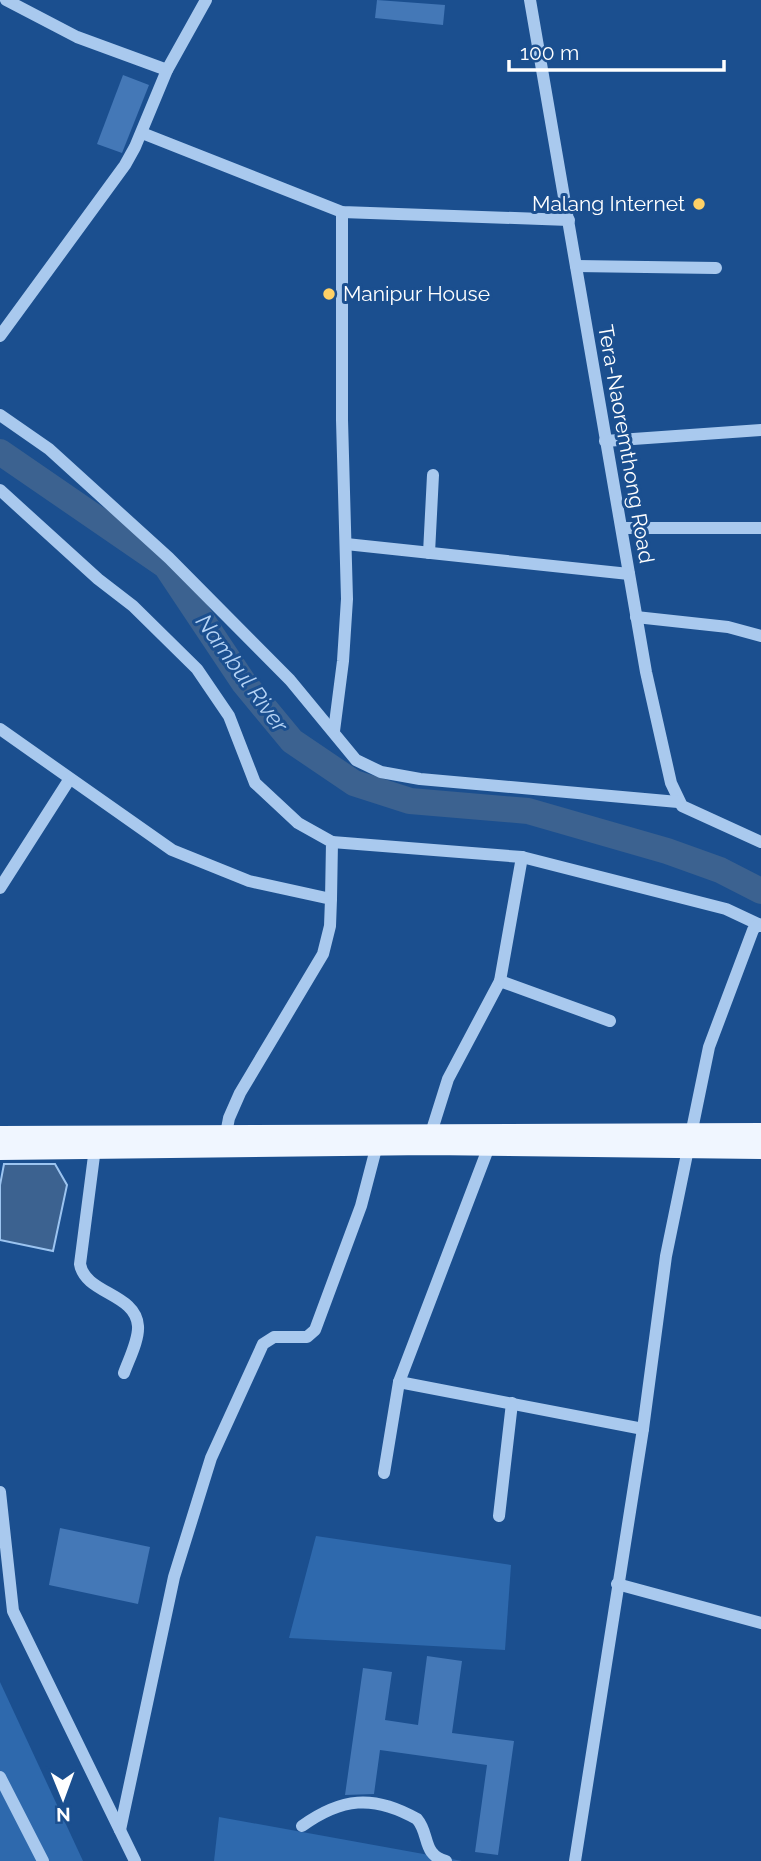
<svg xmlns="http://www.w3.org/2000/svg" width="761" height="1861" font-family="Raleway,sans-serif">
<style>
.green{fill:#2e69ad}
.water{fill:#3c6290;stroke:#9cc4f0;stroke-width:2}
.lines{fill:none;stroke-linecap:round;stroke-linejoin:round}
.river{stroke:#3c6290;stroke-width:26}
.building{fill:#4478b7}
.minor{stroke:#a9c9ee;stroke-width:12}
.major{stroke:#f0f6ff;stroke-width:18}
.poi-dot{fill:#ffd166;stroke:#1b4f8f;stroke-width:2.5}
.labels{text-anchor:middle;stroke-width:6;stroke-linejoin:round;paint-order:stroke}
.poi-label{font-size:21px;fill:#fff;stroke:#1b4f8f;text-anchor:end}
.street-label{font-size:21px;fill:#fff;stroke:#1b4f8f}
.water-label{font-size:23px;font-style:italic;fill:#b5d3f5;stroke:#1b4f8f}
</style>
<rect width="100%" height="100%" fill="#1b4f8f"/>
<g class="green">
<path d="M316,1536L511,1565L505,1650L289,1638Z"/>
<path d="M0,1682L83,1861H0Z"/>
<path d="M219,1817L462,1861H214Z"/>
</g>
<path class="water" d="M4,1164H55L67,1185L53,1251L0,1240V1185Z"/>
<g class="lines">
<path class="river" d="M0,452L166,566L244,683L292,741L354,783L410,801L528,811L667,851L720,870L761,891"/>
</g>
<g class="building">
<path d="M377,0L445,5L443,25L375,18Z"/>
<path d="M123,75L149,85L122,153L97,144Z"/>
<path d="M60,1528L150,1547L138,1604L49,1585Z"/>
<path d="M427,1656L462,1661L452,1733L514,1741L498,1855L475,1852L487,1765L380,1750L374,1794L345,1795L363,1668L392,1672L385,1720L418,1725Z"/>
</g>
<g class="lines">
<g class="minor">
<path d="M6,0L77,37L167,70"/>
<path d="M530,0L646,672L671,783L682,806L761,842"/>
<path d="M142,133L342,212L569,220"/>
<path d="M576,266L716,268"/>
<path d="M0,336L125,165L135,147L167,70L206,0"/>
<path d="M0,415L49,449L169,558L290,680L356,760L381,772L420,779L678,802"/>
<path d="M605,441L761,430"/>
<path d="M0,490L98,579L133,606L197,669L229,716L255,783L298,823L332,842L331,899"/>
<path d="M622,528H761"/>
<path d="M346,544L629,574"/>
<path d="M429,553L433,475"/>
<path d="M636,617L728,627L761,636"/>
<path d="M0,729L172,850L249,881L331,899L330,926L323,954L240,1093L229,1118L225,1139"/>
<path d="M334,731L343,661L347,599L342,420V212"/>
<path d="M332,842L522,857L726,909L758,924"/>
<path d="M0,888L69,780"/>
<path d="M500,981L610,1021"/>
<path d="M431,1133L448,1079L500,981L522,857"/>
<path d="M95,1148L80,1264C85,1294 136,1293 138,1326C139,1340 129,1359 124,1373"/>
<path d="M399,1382L643,1429"/>
<path d="M384,1473L399,1382L488,1149"/>
<path d="M0,1492L13,1611L135,1861"/>
<path d="M499,1516L512,1403"/>
<path d="M617,1584L761,1623"/>
<path d="M0,1777L43,1861"/>
<path d="M302,1826C341,1798 373,1794 417,1819C430,1834 422,1855 446,1861"/>
<path d="M120,1830L174,1577L211,1458L263,1344L274,1337H307L315,1330L361,1206L378,1141"/>
<path d="M575,1861L643,1429L666,1256L709,1047L753,930L758,924L761,926"/>
</g>
<g class="major">
<path d="M0,1135L761,1132"/>
<path d="M0,1151L430,1146L761,1150"/>
</g>
</g>
<g class="poi-dot">
<circle cx="699" cy="204" r="7"/>
<circle cx="329" cy="294" r="7"/>
</g>
<g class="labels">
<g class="poi-label">
<text x="685" y="211">Malang Internet</text>
<text x="343" y="301" text-anchor="start">Manipur House</text>
</g>
<g class="street-label">
<text transform="translate(626 444) rotate(80)" y="7">Tera-Naoremthong Road</text>
</g>
<g class="water-label">
<text transform="translate(242 673) rotate(54)" y="8">Nambul River</text>
</g>
</g>
<g transform="translate(63 1798) rotate(179)" stroke="#1b4f8f" stroke-width="5" paint-order="stroke">
<path d="M0-5L12 26L0 18L-12 26Z" fill="#ffffff"/>
<text y="-10" font-size="19" font-weight="bold" text-anchor="middle" fill="#ffffff">N</text>
</g>
<path d="M509 60v10h215v-10" fill="none" stroke="#ffffff" stroke-width="3.5"/>
<text x="520" y="60" font-size="21" fill="#ffffff" stroke="#1b4f8f" stroke-width="5" paint-order="stroke">100 m</text>
</svg>
